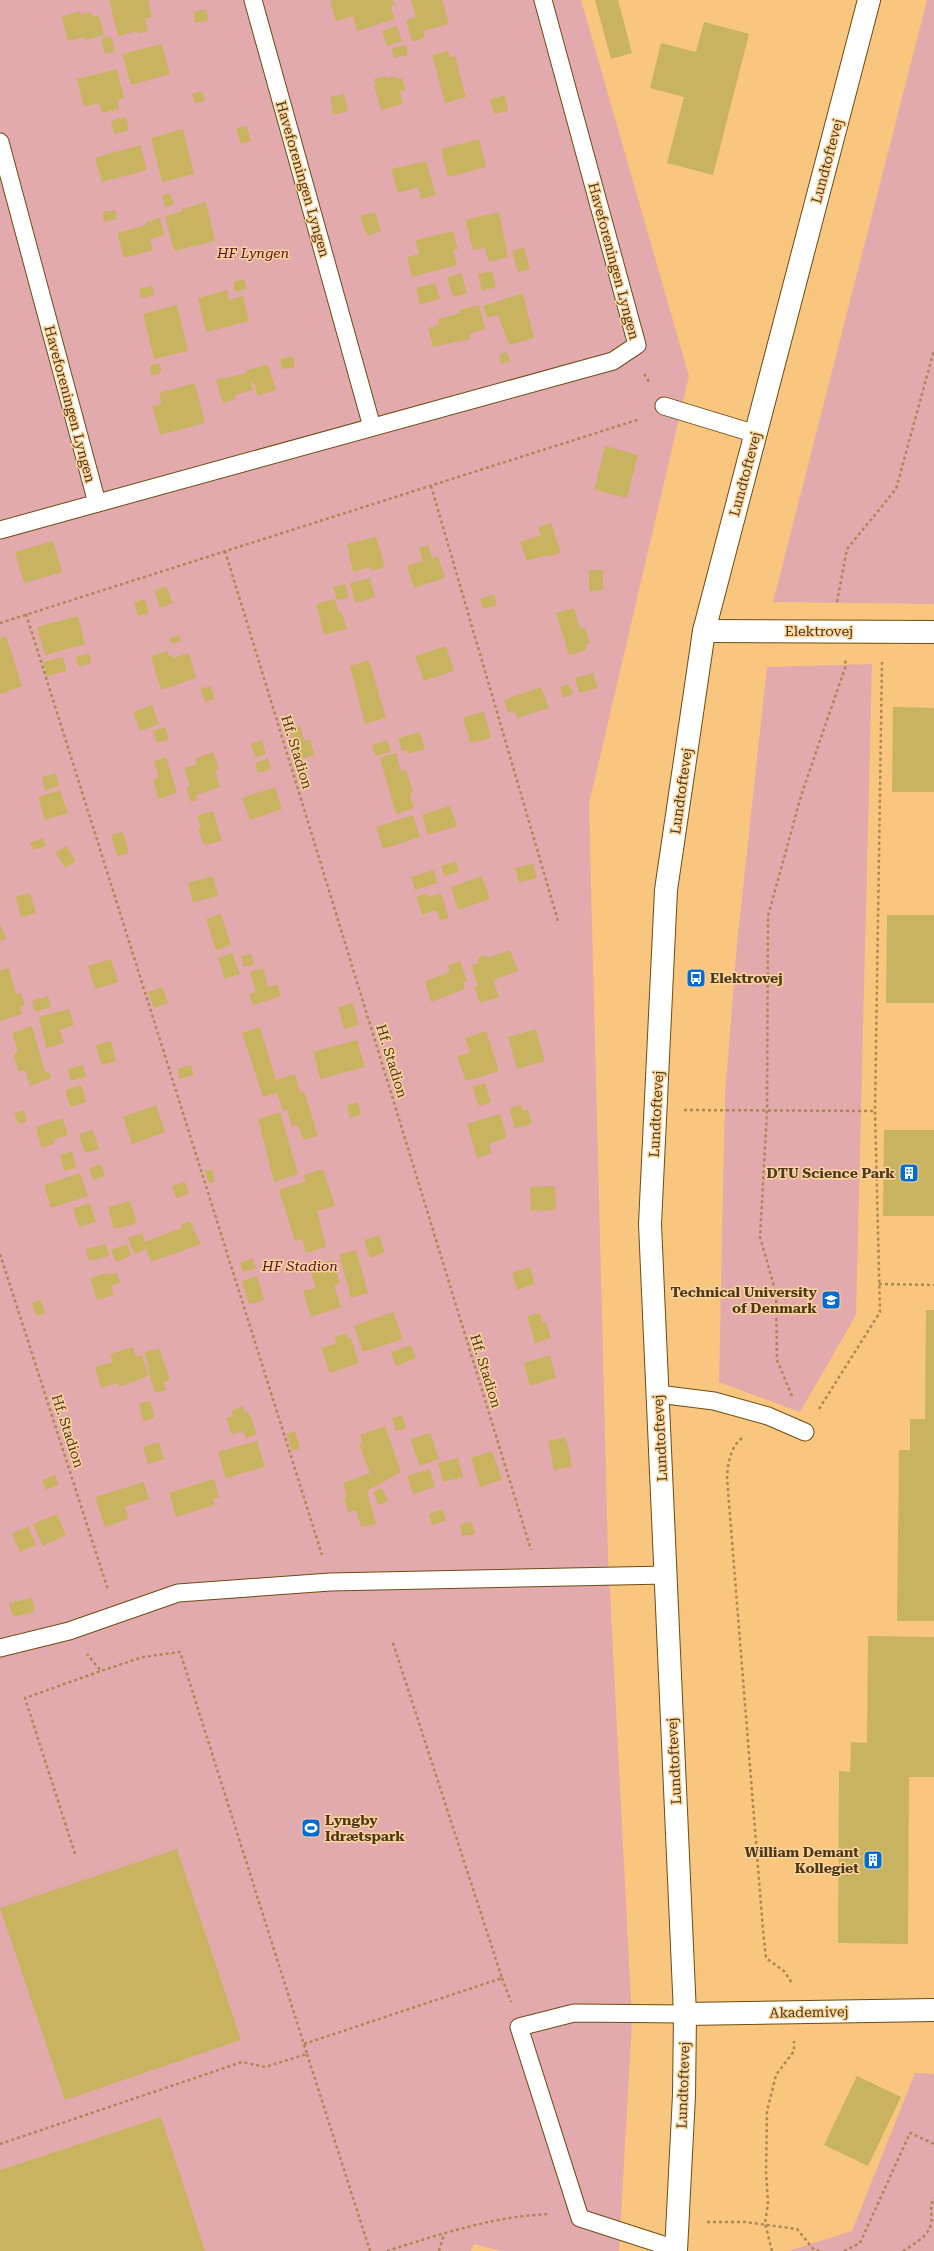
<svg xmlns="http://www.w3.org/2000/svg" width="934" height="2251" font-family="'Roboto Serif',serif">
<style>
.green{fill:#e3aaad}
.building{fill:#c8b361}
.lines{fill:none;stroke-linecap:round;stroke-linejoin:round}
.service-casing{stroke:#6e4c12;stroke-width:19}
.minor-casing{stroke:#6e4c12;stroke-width:24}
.tertiary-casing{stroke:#6e4c12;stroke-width:24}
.path{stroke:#ad8853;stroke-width:2.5;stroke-dasharray:3 3;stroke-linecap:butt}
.service{stroke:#fff;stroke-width:17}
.minor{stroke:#fff;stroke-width:22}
.tertiary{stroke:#fff;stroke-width:22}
.labels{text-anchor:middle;stroke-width:3;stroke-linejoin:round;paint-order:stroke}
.street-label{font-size:14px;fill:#4c381a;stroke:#fdd59d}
.park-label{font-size:14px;font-style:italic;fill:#5e091d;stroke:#fdd59d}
.poi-label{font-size:14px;font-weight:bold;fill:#4c381a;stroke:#fdd59d;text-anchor:end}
</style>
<rect width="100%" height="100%" fill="#f8c67f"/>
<g class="green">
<path d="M0,0H581L689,376L589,804L608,1553L632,2021L619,2251H501L474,2244L471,2251H0Z"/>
<path d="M927,0H934V604L773,602Z"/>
<path d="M872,664L856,1315L800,1412L719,1382L725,1095L737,944L767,667Z"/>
<path d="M915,2073L934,2074V2251H788L852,2231Z"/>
</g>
<g class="building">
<path d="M109,0H148L152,17L145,19L148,31L137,34V31L118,36Z"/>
<path d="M335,0H393L395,4L391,6L395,19L357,31L353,16L336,21L330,1Z"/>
<path d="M411,0H442L449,24L423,31L425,38L412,42L406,20L416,17Z"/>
<path d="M595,0H618L632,53L611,59Z"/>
<path d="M206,9L209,20L196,23L193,12Z"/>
<path d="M80,11L81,15L91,12L93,17L99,15L104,35L85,40V37L68,41L62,16Z"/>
<path d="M704,22L749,34L713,175L667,163L684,97L650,88L661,43L696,52Z"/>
<path d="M397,26L402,41L387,46L382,31Z"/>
<path d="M111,36L115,51L105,54L101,39Z"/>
<path d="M162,44L170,74L131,85L122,54Z"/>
<path d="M406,45L408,55L394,58L392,48Z"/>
<path d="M448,51L450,58L455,56L466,97L445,103L432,55Z"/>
<path d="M117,69L124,98L117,100L119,109L102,113L99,103L84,107L77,79Z"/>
<path d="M386,76L387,78L396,76L397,80L402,78L405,90L400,92L403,104L381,110L374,86H376L374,79Z"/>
<path d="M202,91L205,101L195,103L192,94Z"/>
<path d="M344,94L348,111L333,115L330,97Z"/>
<path d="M505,95L508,111L494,114L490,99Z"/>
<path d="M126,117L129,130L114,134L111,121Z"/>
<path d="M247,126L251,141L241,144L236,128Z"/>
<path d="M183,129L194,174L162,182L151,138Z"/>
<path d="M479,139L486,167L448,177L441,149Z"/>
<path d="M140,145L147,170L102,182L95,158Z"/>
<path d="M426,161L436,195L421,199L418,187L398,193L391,169Z"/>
<path d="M170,193L174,204L165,207L162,195Z"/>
<path d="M206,202L215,241L174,251L165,216L183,211L182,209Z"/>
<path d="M115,210L117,219L104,222L102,212Z"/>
<path d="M375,212L381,231L367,236L360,216Z"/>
<path d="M499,212L508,257L489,262L485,248L473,250L465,220Z"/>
<path d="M160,218L164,235L150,239L153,250L124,258L117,233L146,225V222Z"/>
<path d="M453,231L458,249L453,250L457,265L412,277L407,257L419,254L416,240Z"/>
<path d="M524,247L530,269L518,272L512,251Z"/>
<path d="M492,271L496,287L482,291L478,274Z"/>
<path d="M462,273L467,293L453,297L447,277Z"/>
<path d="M244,279L247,289L235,292L233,282Z"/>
<path d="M435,283L440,299L420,304L416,288Z"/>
<path d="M152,286L154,295L141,298L139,289Z"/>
<path d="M227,290L229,300L243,296L249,321L206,332L198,298Z"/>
<path d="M523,293L534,338L509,345L498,315L487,318L483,306Z"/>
<path d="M177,305L188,351L154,359L143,314Z"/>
<path d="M479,305L485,329L469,334L470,339L433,347L428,328L439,325L438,319L461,313L459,310Z"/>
<path d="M507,352L510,362L501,364L499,355Z"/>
<path d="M293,356L295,367L282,369L280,359Z"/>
<path d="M159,363L162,372L152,376L149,366Z"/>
<path d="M268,364L276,390L258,396L253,381H251L253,390L235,395L236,399L223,403L216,380L246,373L245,371Z"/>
<path d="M195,383L205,423L160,435L152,406L162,404L159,393Z"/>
<path d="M605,446L638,455L627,498L594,490Z"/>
<path d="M551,523L561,553L547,557V555L527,561L520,542L541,535L538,527Z"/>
<path d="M376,537L385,567L372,571L371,567L353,572L347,544Z"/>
<path d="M53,541L62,572L24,583L15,552Z"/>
<path d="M428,545L432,558L438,556L445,578L414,588L407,566L423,561L419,548Z"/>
<path d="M589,570H603V590L589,591Z"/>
<path d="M370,578L375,597L355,603L350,583Z"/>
<path d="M345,584L349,597L337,600L333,587Z"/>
<path d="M166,586L173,603L160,608L154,591Z"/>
<path d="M494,594L497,605L483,609L480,599Z"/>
<path d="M145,599L149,613L138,616L134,602Z"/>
<path d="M335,599L339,613L342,612L347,629L324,635L316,604Z"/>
<path d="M574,608L580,629L585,627L590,644L585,645L587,650L569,655L556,613Z"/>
<path d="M78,616L85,644L45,655L37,627Z"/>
<path d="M179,635L181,641L171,644L169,638Z"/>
<path d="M6,636L22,686L0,694V638Z"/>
<path d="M446,646L454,671L424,681L415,656Z"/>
<path d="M167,651L169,656L172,655L173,658L189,653L196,678L161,690L151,656Z"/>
<path d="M89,653L92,663L78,667L76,657Z"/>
<path d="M63,657L67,671L46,676L43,662Z"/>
<path d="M369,660L386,718L365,724L350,666Z"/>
<path d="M593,673L598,688L579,693L575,678Z"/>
<path d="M569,684L573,694L563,698L560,687Z"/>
<path d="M211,686L215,699L205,702L200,689Z"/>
<path d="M541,687L549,708L517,718L515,711L508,713L504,700Z"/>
<path d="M152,705L159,724L140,731L133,712Z"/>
<path d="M893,707L934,708V792H892Z"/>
<path d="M484,712L491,738L470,743L463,717Z"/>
<path d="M300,726L305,741L310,739L315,755L298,760L289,729Z"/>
<path d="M165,727L169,739L157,743L153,731Z"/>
<path d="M420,732L425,749L408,754L407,750L402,751L398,738Z"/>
<path d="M262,740L266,754L255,757L251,744Z"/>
<path d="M387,740L391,752L375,756L372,745Z"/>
<path d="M213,752L219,769L215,771L220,787L196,795L198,800L191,802L186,787L190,786L184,768L197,764L196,758Z"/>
<path d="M396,753L401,771L406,770L413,792L410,793L414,808L396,814L380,758Z"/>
<path d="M166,757L177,793L158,799L153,780L159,778L154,761Z"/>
<path d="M268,758L271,769L258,773L255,763Z"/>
<path d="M56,773L59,786L45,790L42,777Z"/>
<path d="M275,787L282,809L250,820L242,798Z"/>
<path d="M60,790L68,813L45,820L38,797Z"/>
<path d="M450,806L457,826L428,835L422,815Z"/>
<path d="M213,811L222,841L204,845L198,829L201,828L197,816Z"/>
<path d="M413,815L420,837L383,849L376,827Z"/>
<path d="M123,832L129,853L117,856L111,835Z"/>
<path d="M43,838L46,846L33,850L30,843Z"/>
<path d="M66,846L76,861L65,868L55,853Z"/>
<path d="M456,861L459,872L444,876L441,866Z"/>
<path d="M533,864L537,878L519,883L515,868Z"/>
<path d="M434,870L437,883L415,890L411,877Z"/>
<path d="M213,876L218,896L193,902L188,883Z"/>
<path d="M482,876L490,899L458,910L451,887Z"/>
<path d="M30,893L36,913L21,917L16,896Z"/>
<path d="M427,893L428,897L441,893L449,918L440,920L436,910L422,915L416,897Z"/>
<path d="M221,914L231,945L216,950L206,919Z"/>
<path d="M887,915H934V1003H886Z"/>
<path d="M0,924L6,939L0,941Z"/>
<path d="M510,950L518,971L493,980L499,997L480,1003L474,987L478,986L471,965L479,963L477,958L487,955V958Z"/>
<path d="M232,953L240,974L225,979L218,958Z"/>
<path d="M251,954L254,965L244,967L241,956Z"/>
<path d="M111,959L118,982L95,989L88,966Z"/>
<path d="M460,961L467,981L463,982L465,989L431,1002L425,981L450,972L448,965Z"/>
<path d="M9,968L16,994L21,993L25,1006L20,1007L22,1014L0,1021V970Z"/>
<path d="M263,968L268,987L277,984L281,996L253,1005L249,994L256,992L250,972Z"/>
<path d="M162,987L168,1003L154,1008L148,992Z"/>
<path d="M48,996L51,1007L35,1012L32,1001Z"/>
<path d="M353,1003L359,1025L344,1029L338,1007Z"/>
<path d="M69,1009L74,1025L60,1030L64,1043L46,1048L39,1017Z"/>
<path d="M32,1026L45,1072L49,1071L51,1078L30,1086L25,1070L19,1072L13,1054L18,1052L12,1033Z"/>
<path d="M260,1027L276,1080L295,1074L300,1092L304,1091L318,1136L303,1140L298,1125L292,1127L287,1109L283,1111L277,1093L263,1097L242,1033Z"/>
<path d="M536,1029L545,1061L517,1069L508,1037Z"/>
<path d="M486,1031L499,1071L466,1081L457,1056L470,1053L465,1038Z"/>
<path d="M357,1040L365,1067L320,1079L313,1052Z"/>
<path d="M111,1041L116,1061L101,1065L96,1045Z"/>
<path d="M83,1065L86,1077L71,1081L68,1069Z"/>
<path d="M191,1065L194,1075L180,1079L177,1069Z"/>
<path d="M485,1083L491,1102L479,1106L472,1087Z"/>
<path d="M82,1085L86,1102L70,1107L65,1090Z"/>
<path d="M358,1102L361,1115L350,1118L347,1105Z"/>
<path d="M156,1105L165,1132L132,1144L123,1117Z"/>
<path d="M521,1105L523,1111L528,1109L532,1124L515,1128L509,1108Z"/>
<path d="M24,1110L27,1122L18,1124L14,1113Z"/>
<path d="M280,1112L298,1174L274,1182L258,1119Z"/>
<path d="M500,1114L507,1138L489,1144L492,1153L477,1158L467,1124Z"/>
<path d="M63,1118L68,1135L53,1140L54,1144L41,1148L36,1127Z"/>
<path d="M93,1130L99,1149L85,1153L79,1134Z"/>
<path d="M884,1130H934V1216H883Z"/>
<path d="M72,1151L76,1168L64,1171L60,1155Z"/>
<path d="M101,1164L105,1176L93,1180L89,1168Z"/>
<path d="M212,1169L215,1182L209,1183L205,1171Z"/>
<path d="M323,1169L335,1206L317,1211L326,1247L306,1253L302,1239L295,1241L279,1190L306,1181L304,1175Z"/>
<path d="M80,1173L88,1196L51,1208L44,1185Z"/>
<path d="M185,1182L189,1194L176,1198L172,1186Z"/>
<path d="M555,1186L556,1210L531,1211L530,1187Z"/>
<path d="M130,1201L137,1223L114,1229L108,1207Z"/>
<path d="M90,1203L96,1222L79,1227L73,1208Z"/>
<path d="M190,1221L201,1244L151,1262L146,1249L134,1254L128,1238L142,1233L145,1242L182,1228L181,1224Z"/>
<path d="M379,1235L385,1252L370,1258L364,1240Z"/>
<path d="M106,1244L109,1256L89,1261L86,1249Z"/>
<path d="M127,1244L131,1256L116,1262L111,1250Z"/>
<path d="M356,1250L368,1293L351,1298L339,1254Z"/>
<path d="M253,1258L256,1268L243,1272L240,1263Z"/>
<path d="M333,1260L340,1283L334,1285L341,1307L311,1317L303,1291L316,1288L309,1267Z"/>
<path d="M530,1267L535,1284L517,1290L512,1273Z"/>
<path d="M107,1273L108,1275L117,1273L120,1283L111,1286L114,1295L97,1300L90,1278Z"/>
<path d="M257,1276L264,1300L249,1304L242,1281Z"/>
<path d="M41,1300L45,1313L36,1316L32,1303Z"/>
<path d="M926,1310H934V1621H897L899,1450H910V1419H925Z"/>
<path d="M393,1312L403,1339L363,1352L354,1326Z"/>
<path d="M540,1313L542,1323L546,1322L551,1338L535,1343L527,1316Z"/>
<path d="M347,1333L349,1339L351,1338L359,1363L330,1373L321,1348L337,1343L334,1337Z"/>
<path d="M411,1345L416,1358L396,1366L391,1352Z"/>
<path d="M133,1347L136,1357L142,1355L148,1376L119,1387L118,1383L101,1388L95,1367L113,1362L110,1354Z"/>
<path d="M159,1348L170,1380L164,1382L166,1390L155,1393L147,1368L149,1367L144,1353Z"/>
<path d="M550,1355L556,1378L530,1386L524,1363Z"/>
<path d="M150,1401L155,1418L143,1421L139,1404Z"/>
<path d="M243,1406L245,1413L249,1412L257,1434L246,1438L243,1431L232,1435L226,1418L233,1416L231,1411Z"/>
<path d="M402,1415L406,1428L396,1431L392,1418Z"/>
<path d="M385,1426L401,1472L367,1491L376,1524L361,1527L356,1510L348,1512L344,1497H347L343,1483L370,1473L359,1445L363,1444L360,1435Z"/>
<path d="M295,1431L300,1448L292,1451L287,1434Z"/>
<path d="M430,1433L439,1459L420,1466L410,1439Z"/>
<path d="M566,1437L572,1467L554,1470L548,1441Z"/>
<path d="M257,1441L265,1467L226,1478L218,1452Z"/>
<path d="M159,1442L164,1459L148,1464L143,1447Z"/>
<path d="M492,1451L502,1480L480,1487L471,1458Z"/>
<path d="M458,1458L463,1477L443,1482L438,1463Z"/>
<path d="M430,1469L435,1487L413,1494L407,1476Z"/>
<path d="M55,1475L59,1485L46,1490L42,1480Z"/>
<path d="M214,1479L219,1497L213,1499L215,1505L176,1517L169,1493Z"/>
<path d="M144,1482L149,1499L125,1507L129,1519L105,1527L95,1497Z"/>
<path d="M382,1488L388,1501L379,1505L373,1492Z"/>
<path d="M443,1509L446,1521L432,1525L429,1514Z"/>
<path d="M57,1514L66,1535L43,1546L33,1524Z"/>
<path d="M472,1522L475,1534L462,1536L460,1524Z"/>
<path d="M28,1526L36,1545L20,1552L12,1534Z"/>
<path d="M32,1598L35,1612L13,1617L9,1603Z"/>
<path d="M868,1636L934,1637V1777H909L908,1944L838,1943L839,1771L850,1772L851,1742L867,1743Z"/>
<path d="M177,1849L241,2040L65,2100L0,1908Z"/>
<path d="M857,2076L901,2097L868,2166L824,2145Z"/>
<path d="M161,2117L205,2251H0V2170Z"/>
</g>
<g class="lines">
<defs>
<g id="service">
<path d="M253,0L372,427"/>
<path d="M0,142L97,503"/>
<path d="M664,406L756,434"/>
<path d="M0,530L613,361L637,345L543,0"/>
<path d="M658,1394L714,1401L768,1416L805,1432"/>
<path d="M0,1648L69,1631L178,1593L330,1582L666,1575"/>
<path d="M676,2249L580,2218L519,2027L574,2013L685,2014"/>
</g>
<g id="minor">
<path d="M704,631L934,632"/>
<path d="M685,2014L934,2010"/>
</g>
<path id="tertiary" d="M676,2251L684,2095L685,2014L650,1224L666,890L704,631L869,0"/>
</defs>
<use href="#service" class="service-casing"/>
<use href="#minor" class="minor-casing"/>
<use href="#tertiary" class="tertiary-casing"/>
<g class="path">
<path d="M644,374L650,383"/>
<path d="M431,486L558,921"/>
<path d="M225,551L531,1550"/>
<path d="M837,602L847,549L896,489L934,350"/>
<path d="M26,614L322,1555"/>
<path d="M0,623L640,419"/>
<path d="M684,1110L875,1111"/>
<path d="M0,1254L108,1590"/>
<path d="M879,1284L934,1285"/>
<path d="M792,1396L777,1360L776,1293L760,1237L767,1111L768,916L801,796L846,665L845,660"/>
<path d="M819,1409L880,1312L875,1111L882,662"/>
<path d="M742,1438C730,1448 728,1463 727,1478L763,1930L766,1958L784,1971L792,1983"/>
<path d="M75,1854L25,1698L101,1671"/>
<path d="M502,1978L511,2002"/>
<path d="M304,2044L502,1978L392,1640"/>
<path d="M307,2054L370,2251"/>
<path d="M0,2144L242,2062L265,2067L307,2054L180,1652L143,1657L101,1671L87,1654"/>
<path d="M707,2222H745L797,2229L814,2250L820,2251"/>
<path d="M387,2251C441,2234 494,2216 550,2214"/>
<path d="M439,2251L444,2234"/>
<path d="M772,2251L765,2223L768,2204L766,2172L767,2111L776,2075L794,2051V2041"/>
<path d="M844,2251L860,2243L910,2133L934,2144"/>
<path d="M903,2251C912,2245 926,2238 930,2227C934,2217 928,2208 934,2198"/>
</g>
<use href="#service" class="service"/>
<use href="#minor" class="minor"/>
<use href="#tertiary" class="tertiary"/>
</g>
<defs>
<symbol id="bus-square" viewBox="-11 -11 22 22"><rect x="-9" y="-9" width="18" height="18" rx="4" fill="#016cd3" stroke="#fdd59d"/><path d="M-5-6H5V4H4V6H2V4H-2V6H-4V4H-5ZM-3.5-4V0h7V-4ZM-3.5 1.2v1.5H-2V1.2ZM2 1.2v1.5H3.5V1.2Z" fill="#fff"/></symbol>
<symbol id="building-square" viewBox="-11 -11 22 22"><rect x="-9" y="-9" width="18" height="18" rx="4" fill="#016cd3" stroke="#fdd59d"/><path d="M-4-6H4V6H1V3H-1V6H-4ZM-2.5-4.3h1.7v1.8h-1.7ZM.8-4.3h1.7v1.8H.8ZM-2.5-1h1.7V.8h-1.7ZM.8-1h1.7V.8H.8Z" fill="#fff"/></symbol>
<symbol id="university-square" viewBox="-11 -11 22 22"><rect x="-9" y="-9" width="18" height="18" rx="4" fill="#016cd3" stroke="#fdd59d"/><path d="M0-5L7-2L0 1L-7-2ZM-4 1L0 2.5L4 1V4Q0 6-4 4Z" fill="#fff"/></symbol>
<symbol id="stadium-square" viewBox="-11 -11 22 22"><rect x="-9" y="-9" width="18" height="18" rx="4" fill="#016cd3" stroke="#fdd59d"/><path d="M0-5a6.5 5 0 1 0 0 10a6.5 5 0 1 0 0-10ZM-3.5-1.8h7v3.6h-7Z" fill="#fff"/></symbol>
</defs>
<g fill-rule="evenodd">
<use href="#bus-square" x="685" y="967" width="22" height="22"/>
<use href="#building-square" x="898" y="1162" width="22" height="22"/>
<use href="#university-square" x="820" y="1289" width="22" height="22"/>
<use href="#stadium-square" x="300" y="1817" width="22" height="22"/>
<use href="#building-square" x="862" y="1849" width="22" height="22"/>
</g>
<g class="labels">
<g class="street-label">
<text transform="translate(827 161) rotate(-75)" y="5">Lundtoftevej</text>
<text transform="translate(303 179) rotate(74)" y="5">Haveforeningen Lyngen</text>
<text transform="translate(614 261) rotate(75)" y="5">Haveforeningen Lyngen</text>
<text transform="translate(70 404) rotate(75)" y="5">Haveforeningen Lyngen</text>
<text transform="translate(745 474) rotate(-75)" y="5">Lundtoftevej</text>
<text x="819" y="636">Elektrovej</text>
<text transform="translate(297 752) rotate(73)" y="5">Hf. Stadion</text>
<text transform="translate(681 791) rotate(-82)" y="5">Lundtoftevej</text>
<text transform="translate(392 1061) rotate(73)" y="5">Hf. Stadion</text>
<text transform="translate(656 1114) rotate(-87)" y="5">Lundtoftevej</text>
<text transform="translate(486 1371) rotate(73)" y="5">Hf. Stadion</text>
<text transform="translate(68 1431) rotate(72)" y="5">Hf. Stadion</text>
<text transform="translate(660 1438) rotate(-93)" y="5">Lundtoftevej</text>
<text transform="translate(674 1761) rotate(-93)" y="5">Lundtoftevej</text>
<text transform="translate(809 2012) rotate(-1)" y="5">Akademivej</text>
<text transform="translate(683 2085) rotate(-88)" y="5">Lundtoftevej</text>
</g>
<g class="park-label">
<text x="253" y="258">HF Lyngen</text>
<text x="300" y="1271">HF Stadion</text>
</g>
<g class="poi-label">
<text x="710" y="983" text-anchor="start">Elektrovej</text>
<text x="895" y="1178">DTU Science Park</text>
<text x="817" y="1297">Technical University<tspan x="817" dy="16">of Denmark</tspan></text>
<text x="325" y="1825" text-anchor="start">Lyngby<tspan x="325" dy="16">Idrætspark</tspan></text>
<text x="859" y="1857">William Demant<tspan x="859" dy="16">Kollegiet</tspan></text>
</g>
</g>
</svg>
